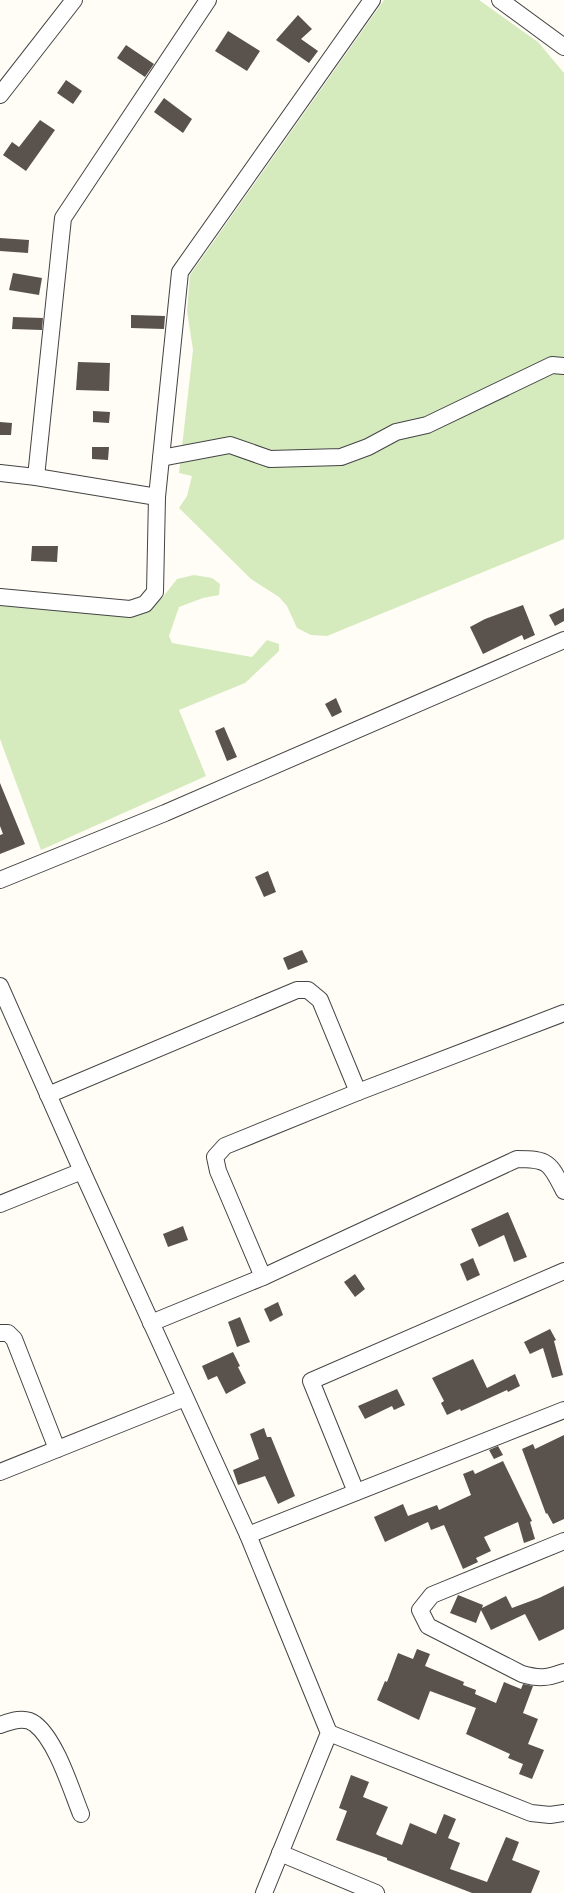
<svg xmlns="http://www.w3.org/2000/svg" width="564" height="1893" font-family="Bitter,serif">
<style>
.green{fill:#d5ebbd}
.building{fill:#5a524d}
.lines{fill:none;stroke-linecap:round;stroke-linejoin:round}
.street-casing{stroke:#444;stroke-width:18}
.street{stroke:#fff;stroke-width:16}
</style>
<rect width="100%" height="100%" fill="#fffdf5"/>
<g class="green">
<path d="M384,0H479L538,42L564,73V539L327,636L311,635L297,628L287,606L279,597L251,579L179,508L187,496L192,476L179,473L193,350L187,311L190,275Z"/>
<path d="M194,575L212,578L220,584L219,595L203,598L179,607L169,636L172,643L252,657L267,640L279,644V651L245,683L179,710L206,776L41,850L0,739V602L149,609L162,598L177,579Z"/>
</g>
<g class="building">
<path d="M298,15L312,29L301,39L318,51L309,63L276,40Z"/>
<path d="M228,31L260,51L247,71L215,51Z"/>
<path d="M126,45L154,64L145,77L117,58Z"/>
<path d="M66,80L82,91L73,104L57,93Z"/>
<path d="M164,98L192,119L183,133L154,112Z"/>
<path d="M40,120L55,130L26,171L3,155L12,142L19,147Z"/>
<path d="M0,238L29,240L28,253L0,251Z"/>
<path d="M13,273L42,278L39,295L9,290Z"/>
<path d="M131,315L165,316L164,329L131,328Z"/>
<path d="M13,317L43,318L42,330L12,329Z"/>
<path d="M78,362L110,363L109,391L76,390Z"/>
<path d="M93,411L110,412L109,423L93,422Z"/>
<path d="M0,422L12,423L11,435H0Z"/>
<path d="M92,447H109L108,460L92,459Z"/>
<path d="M32,546H58L57,562L31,561Z"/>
<path d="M523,605L535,635L524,640L522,635L483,654L470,627L485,619Z"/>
<path d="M564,608V621L555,626L549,615Z"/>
<path d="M336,698L342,712L332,717L325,704Z"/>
<path d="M224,727L237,757L227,761L215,731Z"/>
<path d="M0,783L25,844L0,854V835L3,834L0,826Z"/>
<path d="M268,871L276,892L264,897L255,877Z"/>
<path d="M302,950L308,962L288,970L283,958Z"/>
<path d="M508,1212L527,1257L514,1262L504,1235L479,1247L471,1229Z"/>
<path d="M183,1226L188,1240L168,1247L163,1234Z"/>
<path d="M473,1258L480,1275L467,1281L460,1264Z"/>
<path d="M355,1274L365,1289L355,1297L344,1282Z"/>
<path d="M278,1302L283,1315L270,1322L264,1309Z"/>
<path d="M240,1317L250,1342L237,1347L228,1322Z"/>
<path d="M550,1329L556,1340L554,1341L563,1375L552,1378L543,1348L530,1354L524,1342Z"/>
<path d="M233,1352L240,1366L238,1367L246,1383L226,1394L217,1376L208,1380L202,1366Z"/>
<path d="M473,1359L487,1388L515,1374L520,1386L508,1392L507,1390L461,1411L460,1409L447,1415L441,1403L444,1401L432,1378Z"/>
<path d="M397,1389L405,1405L394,1410L392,1406L365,1419L358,1406Z"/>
<path d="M264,1428L267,1437H271L295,1496L278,1504L265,1476L238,1485L233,1470L259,1459L250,1434Z"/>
<path d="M564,1435V1519L553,1524L547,1513L546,1514L522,1449L533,1444L535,1449Z"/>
<path d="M498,1446L503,1455L494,1459L489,1450Z"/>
<path d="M503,1461L532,1521L530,1522L535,1539L524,1543L518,1522L484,1537L491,1551L476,1558L478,1562L463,1569L444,1525L431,1530L428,1522L385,1542L374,1517L403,1504L408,1516L437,1505L439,1510L471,1495L463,1474L473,1470L475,1474Z"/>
<path d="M564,1586V1629L539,1641L525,1614L491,1630L481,1610L476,1623L450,1613L458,1595L483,1605L482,1608L506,1596L512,1608L539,1598Z"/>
<path d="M417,1649L430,1654L425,1666L464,1682L463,1685L476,1690L475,1694L496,1703L504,1682L521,1689L523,1684L533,1686L523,1713L538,1719L528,1744L544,1750L532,1779L519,1774L523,1764L508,1758L510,1754L466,1734L476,1708L430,1691L419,1720L377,1700L385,1681L387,1682L398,1653L413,1659Z"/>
<path d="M351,1775L369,1782L363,1797L388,1807L376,1834L379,1836L402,1845L410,1823L436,1834L444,1814L456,1819L448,1838L460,1843L450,1869L487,1882L506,1837L519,1842L512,1860L540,1871L531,1893H472L387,1860V1858L336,1840L347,1811L339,1808Z"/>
</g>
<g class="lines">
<defs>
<g id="street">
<path d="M500,0L564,47"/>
<path d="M0,95L74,0"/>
<path d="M161,458L230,445L270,459L341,457L368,447L396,432L427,425L552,365L564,366"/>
<path d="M0,473L36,477L157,497"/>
<path d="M36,477L63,218L208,0"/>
<path d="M0,597L130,609L145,604L155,592L157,497L180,272L372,0"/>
<path d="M0,880L165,813L564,640"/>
<path d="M0,986L82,1171L248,1535L329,1733L264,1893"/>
<path d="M48,1095L297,990H308L320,1000L358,1092"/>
<path d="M0,1204L82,1171"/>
<path d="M263,1277L218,1171L215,1157L225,1146L358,1092L564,1013"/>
<path d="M151,1323L263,1277L517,1159C549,1159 550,1163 564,1191"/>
<path d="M0,1333H8L14,1339L57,1449"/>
<path d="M0,1472L185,1398"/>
<path d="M356,1492L311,1381L564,1271"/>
<path d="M248,1535L564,1410"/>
<path d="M564,1541L432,1595L420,1610L428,1626L522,1674C539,1679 548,1678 564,1672"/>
<path d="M0,1725C11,1721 25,1716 35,1724C56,1740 71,1789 81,1814"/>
<path d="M329,1733L531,1813L550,1815L564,1813"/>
<path d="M280,1853L376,1893"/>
</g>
</defs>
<use href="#street" class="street-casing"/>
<use href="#street" class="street"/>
</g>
</svg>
